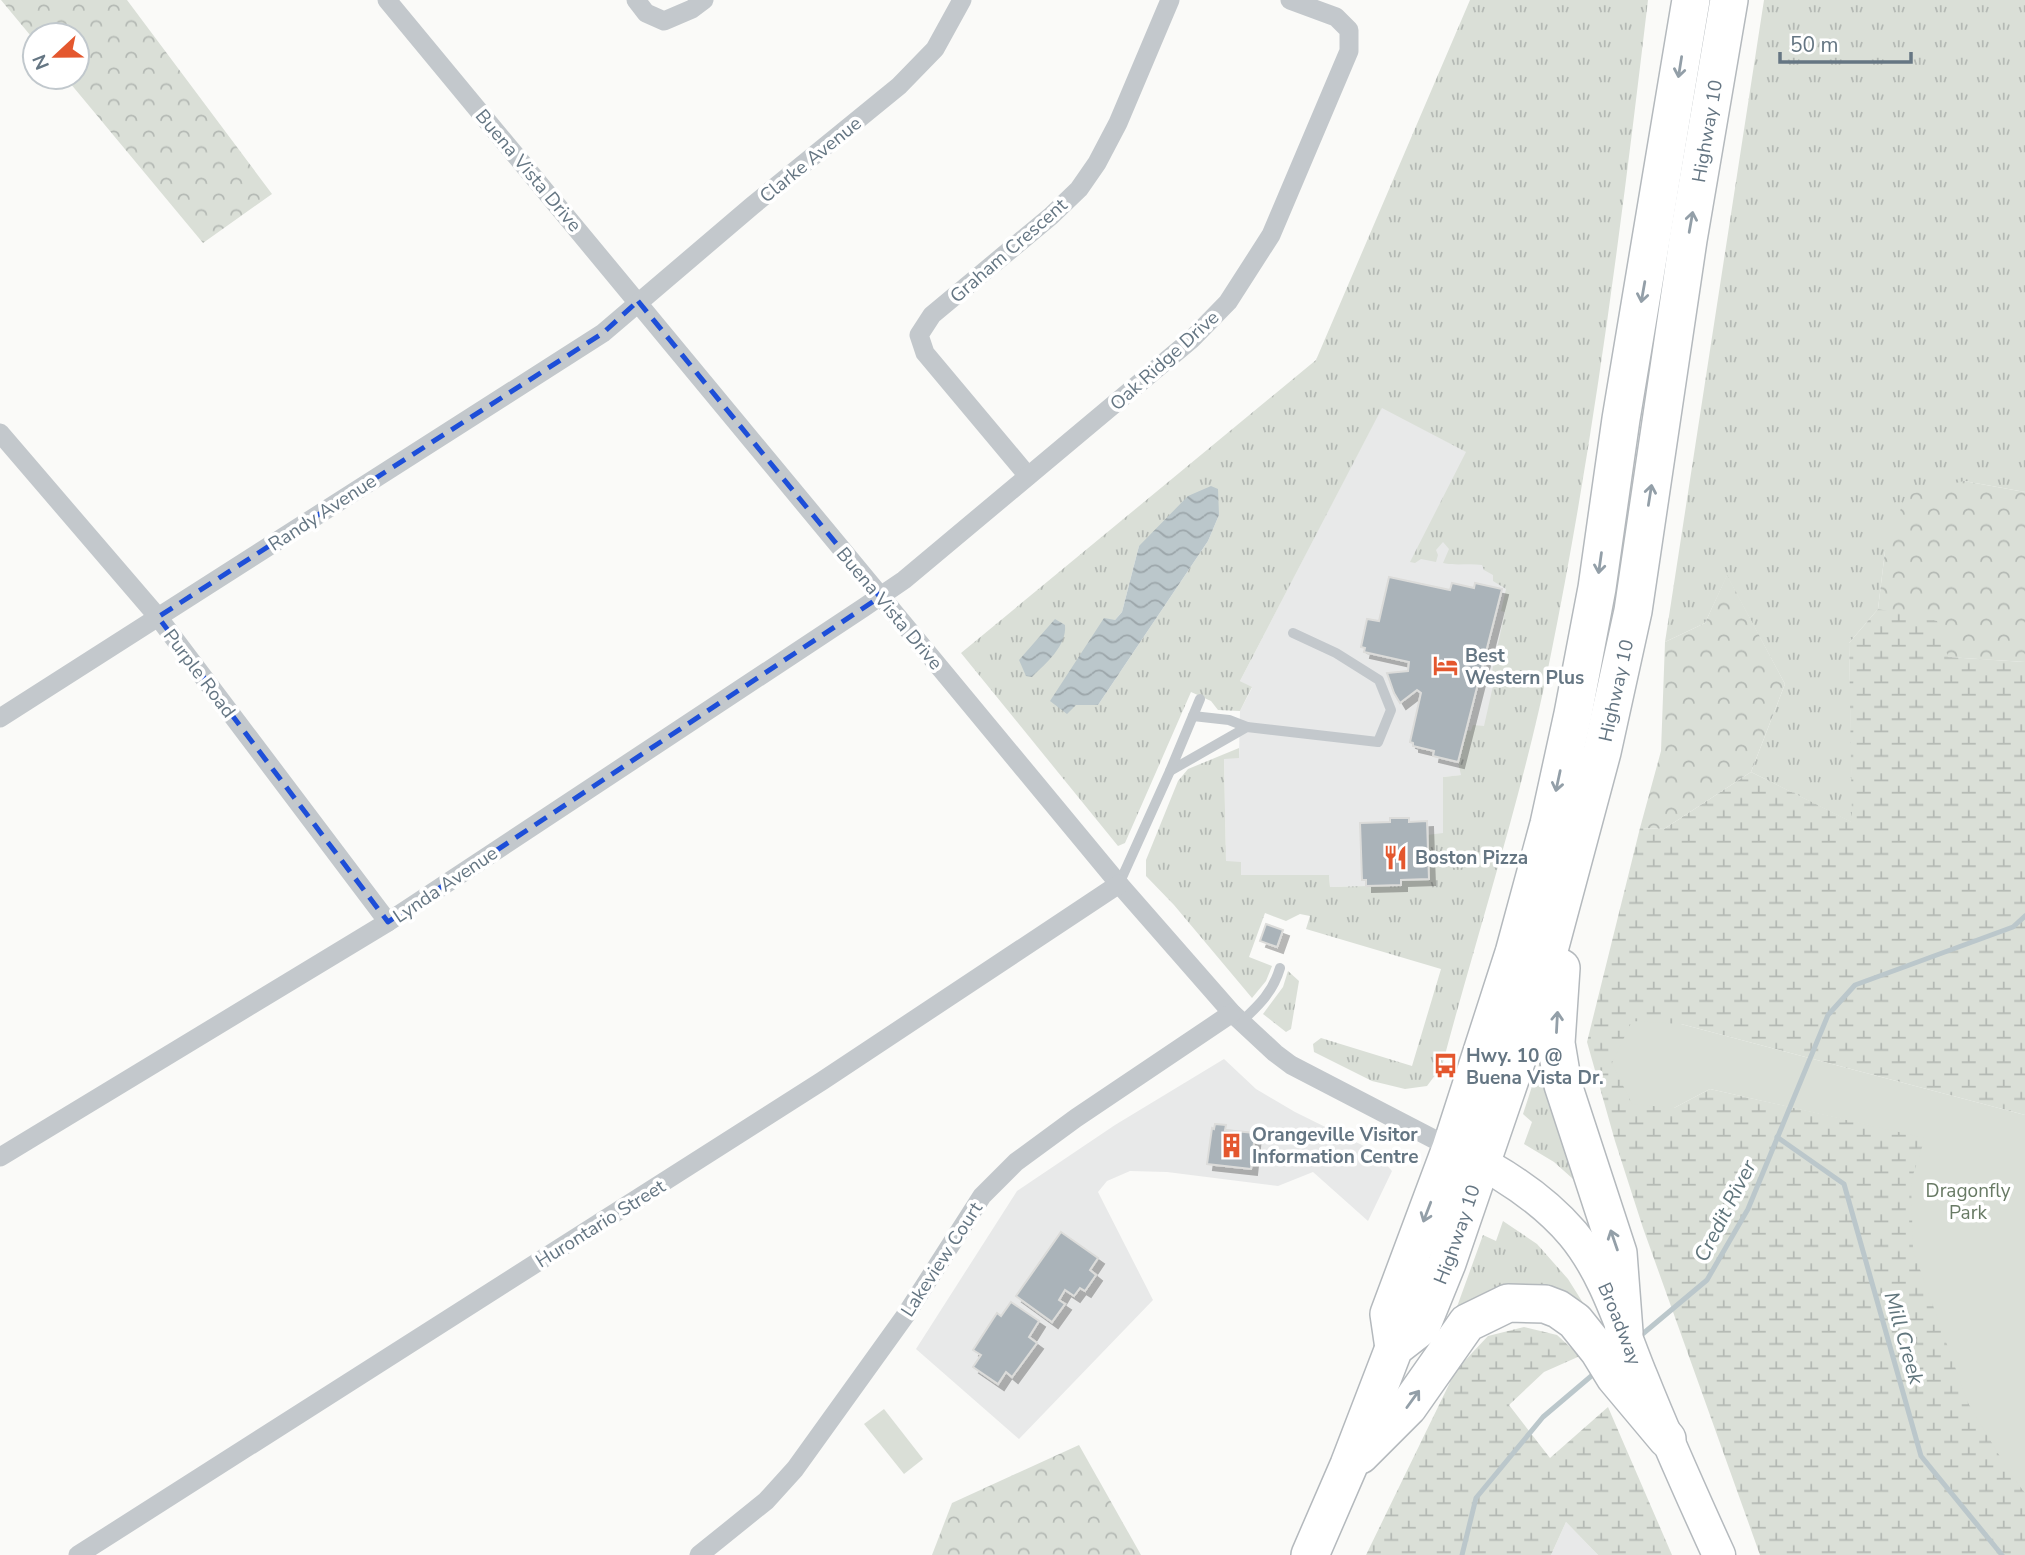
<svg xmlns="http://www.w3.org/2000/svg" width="2025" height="1555" font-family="'Nunito Sans',sans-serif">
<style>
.built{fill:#e8e9e9}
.grass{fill:url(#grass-tufts);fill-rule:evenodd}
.forest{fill:url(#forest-crowns)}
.wetland{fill:url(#wetland-marsh)}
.park{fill:#dadfd7}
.water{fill:url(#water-waves)}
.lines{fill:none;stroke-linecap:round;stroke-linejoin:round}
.stream{stroke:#bbc7cb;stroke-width:5}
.building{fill:#aab3b9;stroke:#dcdcda;stroke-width:2;filter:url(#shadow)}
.primary-casing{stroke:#b5babe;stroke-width:35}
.highway-casing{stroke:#b4b9bd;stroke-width:40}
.lane{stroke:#c3c8cc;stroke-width:10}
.street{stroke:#c3c8cc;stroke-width:19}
.primary{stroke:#fff;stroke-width:32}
.highway{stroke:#fff;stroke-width:37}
.oneway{stroke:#939fa8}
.marked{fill:none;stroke:#1d4ed8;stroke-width:5;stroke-dasharray:14 9;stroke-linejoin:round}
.labels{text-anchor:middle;stroke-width:7;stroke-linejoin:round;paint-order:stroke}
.street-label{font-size:19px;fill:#657683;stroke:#fff}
.poi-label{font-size:19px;font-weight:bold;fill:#657683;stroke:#fff;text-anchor:start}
.park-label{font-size:19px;fill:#687a64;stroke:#fff}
.water-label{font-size:21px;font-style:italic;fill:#60757c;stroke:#fff}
</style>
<defs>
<pattern id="grass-tufts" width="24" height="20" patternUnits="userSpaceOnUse" patternTransform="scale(1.75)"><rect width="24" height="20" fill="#dadfd7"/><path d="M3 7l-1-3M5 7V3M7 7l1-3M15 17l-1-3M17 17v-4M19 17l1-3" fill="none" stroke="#b4b9b4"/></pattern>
<pattern id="forest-crowns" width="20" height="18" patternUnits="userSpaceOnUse" patternTransform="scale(1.75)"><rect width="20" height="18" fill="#dadfd7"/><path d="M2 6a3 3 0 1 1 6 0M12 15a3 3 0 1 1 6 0" fill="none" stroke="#b4b9b4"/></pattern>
<pattern id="wetland-marsh" width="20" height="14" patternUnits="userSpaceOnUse" patternTransform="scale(1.75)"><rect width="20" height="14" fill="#dadfd7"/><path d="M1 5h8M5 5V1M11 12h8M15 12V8" fill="none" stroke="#b4b9b4"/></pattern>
<pattern id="water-waves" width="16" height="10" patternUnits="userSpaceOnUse" patternTransform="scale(1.75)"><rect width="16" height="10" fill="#bbc7cb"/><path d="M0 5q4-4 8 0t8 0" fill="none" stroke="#9ca6aa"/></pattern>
<filter id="shadow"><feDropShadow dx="6" dy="6" stdDeviation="0" flood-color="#0004"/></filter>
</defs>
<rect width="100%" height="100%" fill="#fafaf8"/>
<g class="built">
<path d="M1382,407L1474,456L1516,548L1498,736L1462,775L1443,777V833L1401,880V885L1330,887L1329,875H1241L1226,862L1224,758H1239L1240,711L1252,688L1240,681Z"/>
<path d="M1224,1059L1256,1089L1295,1112L1374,1151L1392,1171L1368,1221L1313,1172L1278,1186L1167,1172L1130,1171L1107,1181L1098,1192L1153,1300L1019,1439L916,1349L1017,1191L1115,1125Z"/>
<path d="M1566,1522L1598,1555H1551Z"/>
</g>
<g class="grass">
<path d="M1470,0H1648C1622,220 1594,442 1550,659C1522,797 1478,930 1442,1066L1427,1086L1405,1089L1372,1081L1314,1052L1313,1044L1321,1038L1412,1066L1441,969L1306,929L1310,916L1300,914L1286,921L1265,913L1249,957L1272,966L1266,981L1252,998L1174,905L1146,876V860L1178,781L1188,769L1239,748V758L1224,759L1226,861L1241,862V875H1329L1330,887L1401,885V880L1427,835L1443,833V777L1461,775L1458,762L1466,730L1471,731L1473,725L1484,726L1495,677L1491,676L1505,612L1501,611L1506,589L1493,581V575L1484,570L1482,565C1468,563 1457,566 1443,563L1449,549L1443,542L1436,550L1438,555L1436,562L1421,559L1415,563L1410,562L1466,452L1382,408L1240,681L1252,687L1240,711L1218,710L1211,701L1191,692L1125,843L1118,846L961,653L1316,360ZM1219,515L1208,541L1098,705H1076L1115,620L1122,612L1139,546Z"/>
<path d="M1764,0H2025V492L1964,481L1885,551L1878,609L1849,643L1853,823L1751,772L1785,684L1727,576L1705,623L1665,642Z"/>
<path d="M1288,971L1299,981L1291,1029L1286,1032L1263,1014L1283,987Z"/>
<path d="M1546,1043L1582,1187L1554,1162L1524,1144L1532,1122L1523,1114Z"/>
<path d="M1503,1221L1537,1244L1568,1279L1590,1314L1454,1315L1483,1235L1496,1241Z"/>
</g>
<g class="forest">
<path d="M1,0H127L272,194L203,243L65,77H77V35H35V41Z"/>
<path d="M1964,481L2025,492V662L1947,657L1878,609L1885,551L1906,495Z"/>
<path d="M1727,575L1785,684L1751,772L1664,829L1640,828L1661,751L1665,642L1705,623Z"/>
<path d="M1079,1445L1141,1555H932L952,1503Z"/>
</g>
<g class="wetland">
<path d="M1878,609L1937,621L1948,657L2025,662V1115L1681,1024L1674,1108L1710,1089L1925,1137L2025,1165V1555H1760L1643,1228L1615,1141L1587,1042L1640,828L1664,829L1751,772L1852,822L1849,643Z"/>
<path d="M1524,1327L1557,1335L1580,1356L1544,1372L1509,1405L1550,1458L1608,1407L1672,1555H1598L1566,1522L1551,1555H1366L1456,1370L1488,1336Z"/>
</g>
<g class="park">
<path d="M1632,1021L1681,1024L2025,1115V1493L2011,1475L1968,1403L1913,1250L1911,1181L1925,1138L1710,1089L1674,1108L1632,1104L1612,1063Z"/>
<path d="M884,1409L923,1459L904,1474L864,1424Z"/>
</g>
<g class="water">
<path d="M1211,486L1218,489L1219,515L1208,541L1098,705H1076L1067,714L1050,701L1104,618L1115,620L1122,612L1139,546L1188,496Z"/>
<path d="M1055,619L1065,625C1067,646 1046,663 1032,677L1026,676L1019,660Z"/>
</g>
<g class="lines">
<g class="stream">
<path d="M1777,1137L1844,1184L1921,1456L2002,1555"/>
<path d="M1639,1337L1707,1280L1748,1209L1828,1015L1855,985L2013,927L2025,916"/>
<path d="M1462,1555L1476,1498L1543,1417L1596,1372"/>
</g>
</g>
<g class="building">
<path d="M1389,577L1450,590L1452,583L1474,588L1475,583L1502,589L1458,762L1433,756L1434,751L1413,746V743L1410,742L1421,693L1417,690L1400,703L1394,693L1387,673L1408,671L1409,662L1364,652L1365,648L1361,647L1367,619L1379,621Z"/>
<path d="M1390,818H1409V822L1427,821L1429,879L1401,880V885L1366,886V880H1362L1360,823L1390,822Z"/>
<path d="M1266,924L1283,930L1277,947L1260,941Z"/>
<path d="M1215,1124L1226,1125L1225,1130L1255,1133L1251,1169L1207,1164L1212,1128L1214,1129Z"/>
<path d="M1061,1232L1098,1258L1090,1270L1096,1275L1085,1291L1080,1288L1074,1296L1065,1290L1059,1300L1065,1304L1052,1322L1016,1296Z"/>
<path d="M1011,1302L1039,1321L1029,1337L1037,1343L1012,1377L1006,1372L998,1384L973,1367L981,1355L973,1350L997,1313L1001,1316Z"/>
</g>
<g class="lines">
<defs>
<g id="primary">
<path id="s1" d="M1462,1153C1503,1173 1543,1199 1573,1234C1607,1275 1622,1330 1642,1378C1666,1438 1692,1496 1719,1555"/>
</g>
<g id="highway">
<path d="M1561,968L1556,1043L1563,1085L1618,1253L1624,1332"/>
<path d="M1394,1348L1389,1314L1451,1148L1514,953L1549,824L1573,714L1597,588L1621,419L1691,0"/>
<path d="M1360,1455L1408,1407L1467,1323L1508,1303L1545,1304L1558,1309L1575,1321L1599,1351L1615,1377L1667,1439"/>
<path id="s2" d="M1310,1555L1349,1465L1394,1348L1421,1327L1447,1263L1530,1021L1602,752L1633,611L1688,240L1729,0"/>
</g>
</defs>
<use href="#primary" class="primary-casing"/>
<use href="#highway" class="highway-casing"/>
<g class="lane">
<path d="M1193,716L1229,720L1247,727"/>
<path d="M1170,771L1247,727L1378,742L1391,710L1379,680L1336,653L1293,633"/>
<path d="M1119,884L1170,771L1200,699"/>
<path d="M1241,1022C1259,1005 1273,992 1280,968"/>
</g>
<g class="street">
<path d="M387,0L1119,884L1232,1013L1275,1053L1291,1065L1451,1148"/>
<path d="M636,0L646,13L664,21L692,9L704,0"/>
<path d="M0,433L158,617L388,922"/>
<path d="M1028,476L925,353L919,335L932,315L1051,216L1079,189L1097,163L1118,123L1170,0"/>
<path d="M0,718L603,333L752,206L899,86L935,49L962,0"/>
<path d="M0,1157L388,922L863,608L904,580L1192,339L1228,302L1271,235L1349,51V30L1336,17L1290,0"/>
<path d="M78,1555L822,1081L1119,884"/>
<path d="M699,1555L766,1501L795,1469L905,1316L982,1196L1016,1162L1076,1118L1232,1013"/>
</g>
<use href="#primary" class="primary"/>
<use href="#highway" class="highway"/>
</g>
<defs><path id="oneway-shaft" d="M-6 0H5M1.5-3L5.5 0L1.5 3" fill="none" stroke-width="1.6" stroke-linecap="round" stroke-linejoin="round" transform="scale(1.75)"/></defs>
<g class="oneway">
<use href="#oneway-shaft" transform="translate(1680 67) rotate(99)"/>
<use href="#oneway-shaft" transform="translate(1691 222) rotate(-80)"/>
<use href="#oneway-shaft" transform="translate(1643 292) rotate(100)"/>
<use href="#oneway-shaft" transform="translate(1650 495) rotate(-81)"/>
<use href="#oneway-shaft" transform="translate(1600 563) rotate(98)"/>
<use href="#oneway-shaft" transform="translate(1558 781) rotate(102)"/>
<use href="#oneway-shaft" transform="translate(1557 1022) rotate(-87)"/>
<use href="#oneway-shaft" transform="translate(1427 1212) rotate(111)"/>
<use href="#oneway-shaft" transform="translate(1614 1240) rotate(-109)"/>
<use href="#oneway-shaft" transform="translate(1413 1399) rotate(-54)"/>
</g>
<path class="marked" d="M638,301L880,597L388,922L158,617L603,333Z"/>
<defs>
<symbol id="hotel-bare" viewBox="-9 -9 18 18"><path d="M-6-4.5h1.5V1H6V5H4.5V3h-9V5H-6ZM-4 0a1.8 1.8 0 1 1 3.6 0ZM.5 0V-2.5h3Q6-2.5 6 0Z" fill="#e4572e" stroke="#fff" stroke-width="2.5" paint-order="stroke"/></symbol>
<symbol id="restaurant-bare" viewBox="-9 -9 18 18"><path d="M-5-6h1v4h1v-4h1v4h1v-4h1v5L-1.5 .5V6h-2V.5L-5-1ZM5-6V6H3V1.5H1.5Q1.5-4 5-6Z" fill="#e4572e" stroke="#fff" stroke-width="2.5" paint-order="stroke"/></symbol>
<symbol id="bus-bare" viewBox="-9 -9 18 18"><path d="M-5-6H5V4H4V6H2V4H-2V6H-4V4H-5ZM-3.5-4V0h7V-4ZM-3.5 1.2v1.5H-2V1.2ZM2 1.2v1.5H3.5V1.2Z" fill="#e4572e" stroke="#fff" stroke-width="2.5" paint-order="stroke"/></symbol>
<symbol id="building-bare" viewBox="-9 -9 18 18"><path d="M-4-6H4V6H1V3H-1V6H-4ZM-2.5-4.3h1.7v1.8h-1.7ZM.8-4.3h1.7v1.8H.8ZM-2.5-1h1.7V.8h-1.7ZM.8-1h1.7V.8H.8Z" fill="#e4572e" stroke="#fff" stroke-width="2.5" paint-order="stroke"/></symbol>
</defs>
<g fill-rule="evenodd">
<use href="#hotel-bare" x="1428" y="648" width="35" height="35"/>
<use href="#restaurant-bare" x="1378" y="840" width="35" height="35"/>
<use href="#bus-bare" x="1428" y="1048" width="35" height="35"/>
<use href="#building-bare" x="1214" y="1128" width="35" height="35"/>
</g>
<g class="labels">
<g class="street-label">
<text dy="7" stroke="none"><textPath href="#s2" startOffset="1491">Highway 10</textPath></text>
<text transform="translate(810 159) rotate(-39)" y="7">Clarke Avenue</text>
<text transform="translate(529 170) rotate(50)" y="7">Buena Vista Drive</text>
<text transform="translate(1008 250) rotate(-41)" y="7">Graham Crescent</text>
<text transform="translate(1164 360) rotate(-42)" y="7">Oak Ridge Drive</text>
<text transform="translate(322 512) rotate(-33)" y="7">Randy Avenue</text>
<text transform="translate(890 608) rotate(50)" y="7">Buena Vista Drive</text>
<text transform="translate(200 673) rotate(53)" y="7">Purple Road</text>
<text dy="7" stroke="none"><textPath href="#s2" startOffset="924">Highway 10</textPath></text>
<text transform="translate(445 884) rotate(-34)" y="7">Lynda Avenue</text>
<text transform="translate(600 1223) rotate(-32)" y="7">Hurontario Street</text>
<text dy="7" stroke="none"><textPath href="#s2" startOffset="357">Highway 10</textPath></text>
<text transform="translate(941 1259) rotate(-57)" y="7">Lakeview Court</text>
<text dy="7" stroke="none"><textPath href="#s1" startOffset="240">Broadway</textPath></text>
</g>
<g class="poi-label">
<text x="1465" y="662">Best<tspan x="1465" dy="22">Western Plus</tspan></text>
<text x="1415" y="864">Boston Pizza</text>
<text x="1466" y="1062">Hwy. 10 @<tspan x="1466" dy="22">Buena Vista Dr.</tspan></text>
<text x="1252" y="1141">Orangeville Visitor<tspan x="1252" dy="22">Information Centre</tspan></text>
</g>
<g class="park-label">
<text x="1968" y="1197">Dragonfly<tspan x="1968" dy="22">Park</tspan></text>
</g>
<g class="water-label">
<text transform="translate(1725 1211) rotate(-63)" y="7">Credit River</text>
<text transform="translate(1904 1338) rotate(74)" y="7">Mill Creek</text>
</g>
</g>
<g transform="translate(56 56) rotate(248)"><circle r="33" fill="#ffffff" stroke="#c1c8cd" stroke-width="2"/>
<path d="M0-5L12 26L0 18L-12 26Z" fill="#e4572e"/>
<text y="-10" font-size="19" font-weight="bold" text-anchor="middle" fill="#657683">N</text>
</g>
<path d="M1780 52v10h131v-10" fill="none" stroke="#657683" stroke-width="3.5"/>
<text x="1790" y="52" font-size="21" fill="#657683" stroke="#ffffff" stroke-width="5" paint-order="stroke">50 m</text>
</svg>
